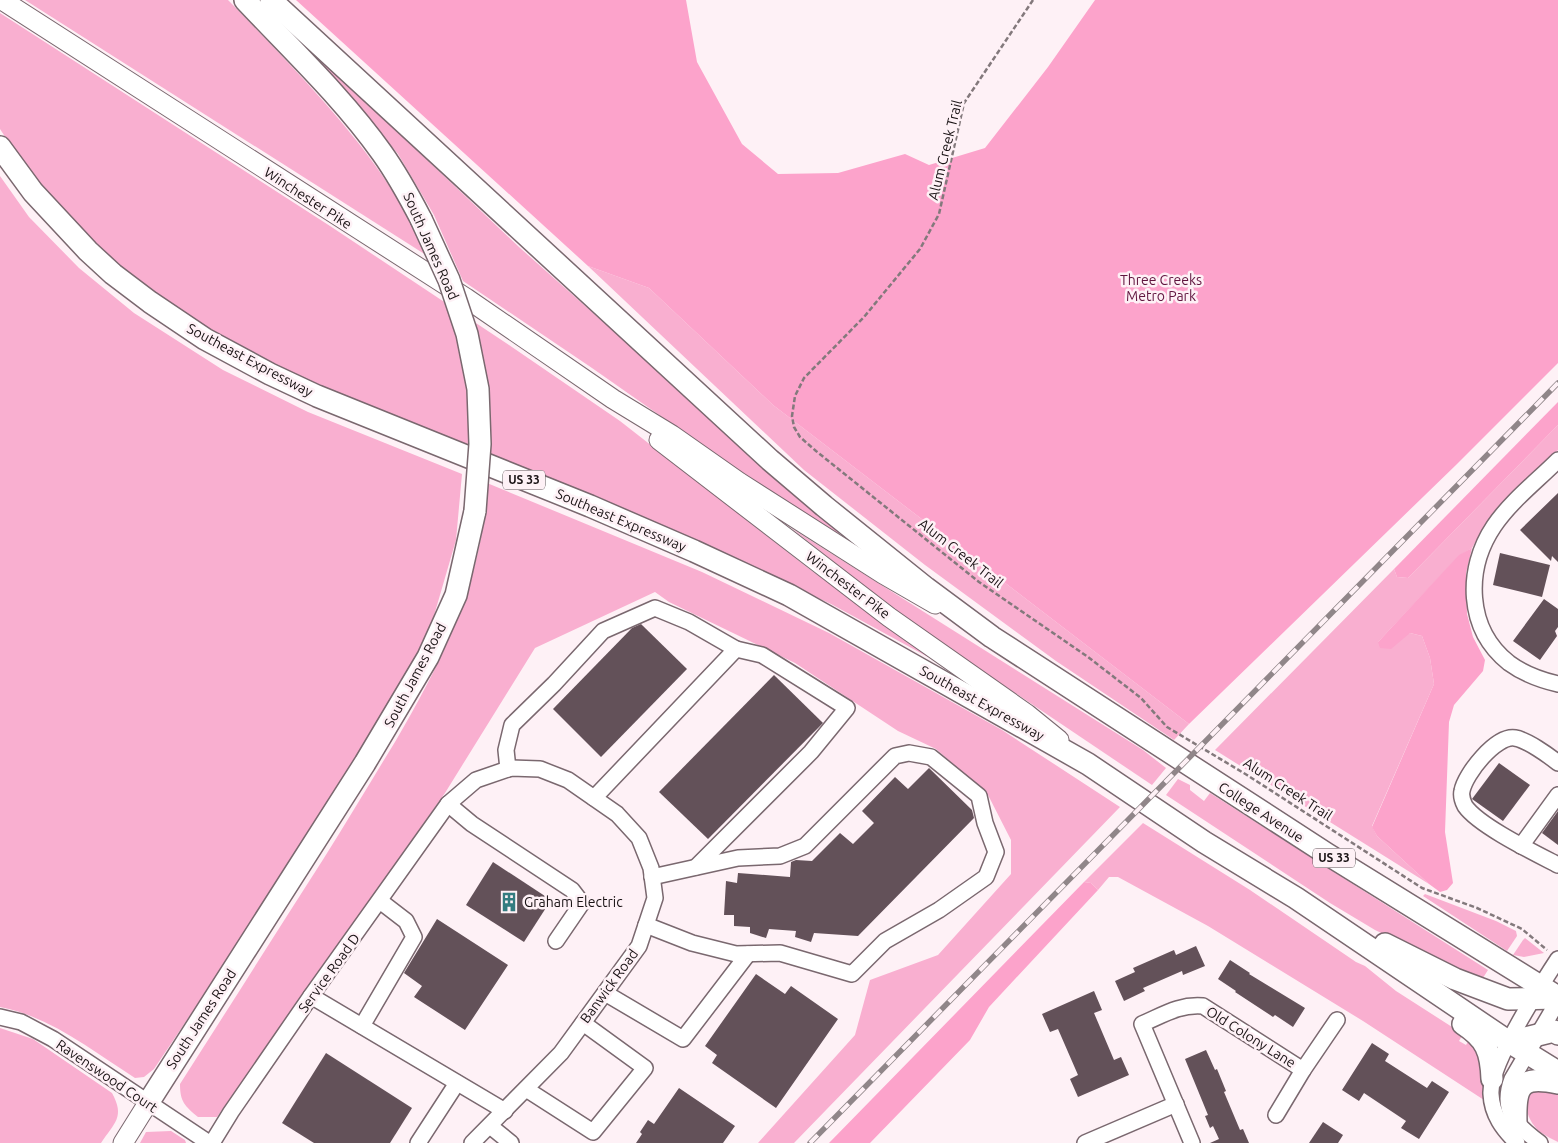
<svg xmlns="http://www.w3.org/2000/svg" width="1558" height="1143" font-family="Ubuntu,sans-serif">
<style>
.green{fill:#f9afd0}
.forest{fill:#fca3cb}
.building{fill:#635159}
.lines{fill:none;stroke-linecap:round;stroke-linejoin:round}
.minor-casing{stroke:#7a686f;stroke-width:18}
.major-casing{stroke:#7a686f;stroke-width:21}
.highway-casing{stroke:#7a686f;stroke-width:24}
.path{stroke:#83797c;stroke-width:2.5;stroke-dasharray:5 2.5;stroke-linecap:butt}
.minor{stroke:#fff;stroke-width:15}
.major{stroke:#fff;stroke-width:19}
.highway{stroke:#fff;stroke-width:21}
.rail-casing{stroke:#908689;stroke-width:5.5}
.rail{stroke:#fef1f6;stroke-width:4;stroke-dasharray:11;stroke-linecap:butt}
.highway-bridge-casing{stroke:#7a686f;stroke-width:24;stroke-linecap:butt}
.highway-bridge{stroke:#fff;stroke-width:21}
.labels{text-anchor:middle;stroke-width:5;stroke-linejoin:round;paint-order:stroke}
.shield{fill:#fef1f6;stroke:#5e5558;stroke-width:1}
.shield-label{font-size:12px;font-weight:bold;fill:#191214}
.street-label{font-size:14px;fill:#191214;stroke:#fef1f6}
.park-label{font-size:14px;fill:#61153f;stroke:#fef1f6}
.poi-label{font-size:14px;fill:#191214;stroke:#fef1f6;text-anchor:start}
</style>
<rect width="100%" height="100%" fill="#fef1f6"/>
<g class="green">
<path d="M25,0H228C255,27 281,55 307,83C355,136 398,188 426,255Z"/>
<path d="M0,13L330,226L509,345L620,421L812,571L930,653L928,657L831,604L714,550L615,505L279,369L192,321L123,271L59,208L13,149L0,129Z"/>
<path d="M289,29L519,247L839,532L837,534L742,473L592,368L463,281L434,215L398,154L349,96L285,32Z"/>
<path d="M0,176L29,217L79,268L134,313L223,370L308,412L462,474L456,540L433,619L412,665L305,844L154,1069L144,1077L135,1078C93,1051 49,1016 0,1007Z"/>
<path d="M588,266L649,288L773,405L1189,724L1174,740L1056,661L925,565L804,470Z"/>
<path d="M1558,425V450L1488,520L1472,548L1459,556L1378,642L1410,633L1422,636L1430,658L1434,684L1372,826L1377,836L1429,884L1215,750L1394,569L1397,577L1408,578Z"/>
<path d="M487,483L702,572L829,633L1002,730L1120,807L794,1143H758L855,1035L870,980L938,955L1011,874V840L988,795L936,749L898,731L795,663L669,602L655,592L535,648L445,793L217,1117H198C185,1106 180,1102 180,1084C228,1009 276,933 324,858C348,820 371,781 395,742C442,662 484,578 487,483Z"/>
<path d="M791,528L1143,750L1166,768L1152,785L911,623Z"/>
<path d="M1178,779L1190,785V790L1204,801L1210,793L1488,970L1481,981L1375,930L1330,903L1166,795Z"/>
<path d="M1143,823L1250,890L1356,962L1365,966L1396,991L1463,1034L1459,1041L1466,1045L1470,1038L1478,1045L1484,1084V1100L1363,1021L1208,926L1118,877H1109L1098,890L1091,883L1084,882Z"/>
<path d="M1425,894L1496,921L1516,931L1517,936L1507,951L1423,896Z"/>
<path d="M1525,938L1544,953L1524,957L1513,955L1523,940Z"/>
<path d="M0,1028L33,1039L112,1093C125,1117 115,1122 101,1143H0Z"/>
<path d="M1535,1090L1552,1091L1558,1094V1142C1552,1139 1546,1136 1540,1132C1528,1122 1519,1100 1535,1090Z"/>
<path d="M171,1131L185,1140L186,1143H140L146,1132Z"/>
</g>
<g class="forest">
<path d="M296,0H686L697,62L742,144L778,174L838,173L905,154L929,165L985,148L1048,67L1095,0H1558V363L1457,464L1189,724L773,405L649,288L588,266Z"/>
<path d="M1558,402V425L1408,578L1397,577L1394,569Z"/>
<path d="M1472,548L1466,573L1467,614L1473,637L1485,660L1483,671L1454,705L1449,722L1445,832L1453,883L1447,890L1440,892L1429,884L1377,836L1372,827L1434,684L1430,658L1422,636L1410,633L1391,649L1380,648L1378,642L1459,555Z"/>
<path d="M1084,882L1091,883L1098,890L989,1007L970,1040L870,1143H829Z"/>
</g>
<g class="building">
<path d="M1558,493V562L1552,556L1551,561L1520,530Z"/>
<path d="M1500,553L1550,565L1542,597L1493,585Z"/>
<path d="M1544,599L1558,609V627L1555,631L1557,636L1540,660L1513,641Z"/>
<path d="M641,624L687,669L601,757L553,709L632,628Z"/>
<path d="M774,675L823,723L708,839L659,792Z"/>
<path d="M1499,763L1530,785L1503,821L1472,799Z"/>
<path d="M929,768L972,810L974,818L858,936L814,933L811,942L795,937L796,931L769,929L766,938L750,933V927L734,926V915H724L726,881L737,883L738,873L790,877L791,862L796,860L812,861L840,833L853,844L874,823L862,811L895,777L908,789Z"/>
<path d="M1558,811V845L1542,833Z"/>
<path d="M493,862L551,900L524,942L466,905Z"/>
<path d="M437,919L508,965L465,1030L414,997L422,986L404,973Z"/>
<path d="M1196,946L1205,966L1183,975L1182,971L1143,988L1145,991L1124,1001L1115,981L1135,972L1133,968L1174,950L1176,955Z"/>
<path d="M1230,960L1250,973L1249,974L1305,1008L1293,1027L1275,1015L1273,1017L1235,992L1236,991L1218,979Z"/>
<path d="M756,974L785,994L791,986L838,1019L776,1108L712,1063L717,1055L705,1046Z"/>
<path d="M1094,991L1102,1010L1094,1013L1114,1060L1121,1057L1129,1075L1078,1097L1070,1079L1078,1075L1058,1029L1050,1032L1042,1014Z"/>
<path d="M1372,1043L1389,1054L1385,1061L1427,1088L1432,1081L1449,1092L1419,1139L1401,1128L1406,1121L1364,1093L1359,1101L1342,1090Z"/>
<path d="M1206,1050L1215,1070L1217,1069L1226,1091L1224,1092L1240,1130L1243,1129L1249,1143H1210L1219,1139L1213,1126L1210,1128L1205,1116L1208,1115L1185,1059Z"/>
<path d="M326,1053L412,1108L390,1143H314L282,1123Z"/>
<path d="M679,1088L735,1126L723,1143H636L642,1134L640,1132L648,1120L654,1124Z"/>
<path d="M1323,1122L1343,1135L1338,1143H1309Z"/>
</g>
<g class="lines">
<defs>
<g id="minor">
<path d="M1558,460C1537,481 1511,501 1494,526C1465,569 1466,629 1509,663C1524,674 1541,680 1558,684"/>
<path d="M1558,763C1548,755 1527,740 1515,738C1496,735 1465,774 1462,791C1461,795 1463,802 1465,806C1479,826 1535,853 1558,865"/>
<path d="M508,769L506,750L512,725L554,684L603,631L655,608L689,622L736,649L594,798"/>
<path d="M448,804L472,824L572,890L582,903L556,941"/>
<path d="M1521,846L1558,795"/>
<path d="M696,867L811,752L847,708L762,655L736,649"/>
<path d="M646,925L692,943L736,954L780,953L852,974L885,941L939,910L986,877L996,852L985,823L979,796L931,757L909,753L895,756L805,846L780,856L738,858L652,877"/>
<path d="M605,993L683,1039L748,954"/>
<path d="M311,996L505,1111"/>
<path d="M0,1017L21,1022L53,1039L209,1143"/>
<path d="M362,1026L414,937L406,921L380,901"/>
<path d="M526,1089L593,1132L645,1068L583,1023"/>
<path d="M1276,1115L1303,1070"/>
<path d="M490,1126L511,1143"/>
<path d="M212,1143L231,1112L311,996L448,804L476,780L511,768L540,769L568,780L617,814L639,838L651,868L655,898L639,946L561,1053L472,1143"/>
<path d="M418,1143L457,1083"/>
<path d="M1085,1143L1176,1104"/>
<path d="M1192,1143L1142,1024C1163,1015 1179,1004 1203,1006L1303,1070L1337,1020"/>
<path d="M1517,1143C1503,1129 1492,1115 1491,1094C1489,1065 1541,985 1558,959"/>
<path d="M1540,1143C1516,1125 1500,1111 1512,1079L1558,1001"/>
</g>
<g id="major">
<path d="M2,0L466,298L613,399L672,435L739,482L883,574L935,604"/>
<path d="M659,440L889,617L1027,714L1059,740"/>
<path d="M123,1143L148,1103"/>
</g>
<g id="highway">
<path d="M245,0C291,49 343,98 382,153C397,174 409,196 421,219"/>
<path d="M271,0L770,460L824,506L926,588L992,637L1327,854L1558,997"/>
<path d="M0,147L33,192L88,251L113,274L150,302L205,339L270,374L317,396L590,506L694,551L789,595L1088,764L1204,842L1296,898L1509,1042L1558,1072"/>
<path d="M1385,944L1455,979L1508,999L1558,998"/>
<path d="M1463,1024C1486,1039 1491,1051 1492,1079"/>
<path d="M1509,1042L1554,1031L1558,1034"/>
<path d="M148,1103L365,763L428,657L456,595L475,511"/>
<path d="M1516,1122C1515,1086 1520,1075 1558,1083"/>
</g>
</defs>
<use href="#minor" class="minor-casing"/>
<use href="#major" class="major-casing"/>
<use href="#highway" class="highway-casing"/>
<path class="path" d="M1033,0L964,103L939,214L920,249L864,317L804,378L795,396L792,416L794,427L800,437L816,451L979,582L1088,657L1141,698L1167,727L1247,775L1422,888L1477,908L1522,929L1547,950"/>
<use href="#minor" class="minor"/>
<use href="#major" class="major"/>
<use href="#highway" class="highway"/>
<defs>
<path id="rail" d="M810,1143L1558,383"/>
</defs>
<use href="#rail" class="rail-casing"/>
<use href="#rail" class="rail"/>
<defs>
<path id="highway-bridge" d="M421,219L449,280L467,334L478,389L480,444L475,511"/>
</defs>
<use href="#highway-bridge" class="highway-bridge-casing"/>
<use href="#highway-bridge" class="highway-bridge"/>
</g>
<defs>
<symbol id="building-bare" viewBox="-9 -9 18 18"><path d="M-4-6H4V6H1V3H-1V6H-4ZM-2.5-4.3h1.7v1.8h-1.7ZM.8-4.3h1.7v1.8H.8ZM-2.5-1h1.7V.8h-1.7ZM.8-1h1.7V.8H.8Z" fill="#337c80" stroke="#fef1f6" stroke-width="2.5" paint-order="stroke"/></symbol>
</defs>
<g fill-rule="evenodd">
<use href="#building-bare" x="495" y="888" width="28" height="28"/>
</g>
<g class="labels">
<g class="shield">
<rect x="503" y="470.5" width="42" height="19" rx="4"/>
<rect x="1313" y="848.5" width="42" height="19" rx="4"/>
</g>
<g class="shield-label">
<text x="524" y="484">US 33</text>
<text x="1334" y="862">US 33</text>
</g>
<g class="street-label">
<text transform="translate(945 150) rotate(-76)" y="5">Alum Creek Trail</text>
<text transform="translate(308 198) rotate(33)" y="5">Winchester Pike</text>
<text transform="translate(431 246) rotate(66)" y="5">South James Road</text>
<text transform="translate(250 360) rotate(28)" y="5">Southeast Expressway</text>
<text transform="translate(621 520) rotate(23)" y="5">Southeast Expressway</text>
<text transform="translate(961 553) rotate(38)" y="5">Alum Creek Trail</text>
<text transform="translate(848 585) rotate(37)" y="5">Winchester Pike</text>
<text transform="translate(415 675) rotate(-62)" y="5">South James Road</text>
<text transform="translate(982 703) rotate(29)" y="5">Southeast Expressway</text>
<text transform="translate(1288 789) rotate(33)" y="5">Alum Creek Trail</text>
<text transform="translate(1261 812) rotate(33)" y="5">College Avenue</text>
<text transform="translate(329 973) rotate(-54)" y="5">Service Road D</text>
<text transform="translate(609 986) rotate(-54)" y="5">Banwick Road</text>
<text transform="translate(201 1019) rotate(-57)" y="5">South James Road</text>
<text transform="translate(1251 1037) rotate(32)" y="5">Old Colony Lane</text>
<text transform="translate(107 1076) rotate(34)" y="5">Ravenswood Court</text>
</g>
<g class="park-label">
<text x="1161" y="285">Three Creeks<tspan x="1161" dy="16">Metro Park</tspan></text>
</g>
<g class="poi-label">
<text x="524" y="907">Graham Electric</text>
</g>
</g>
</svg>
